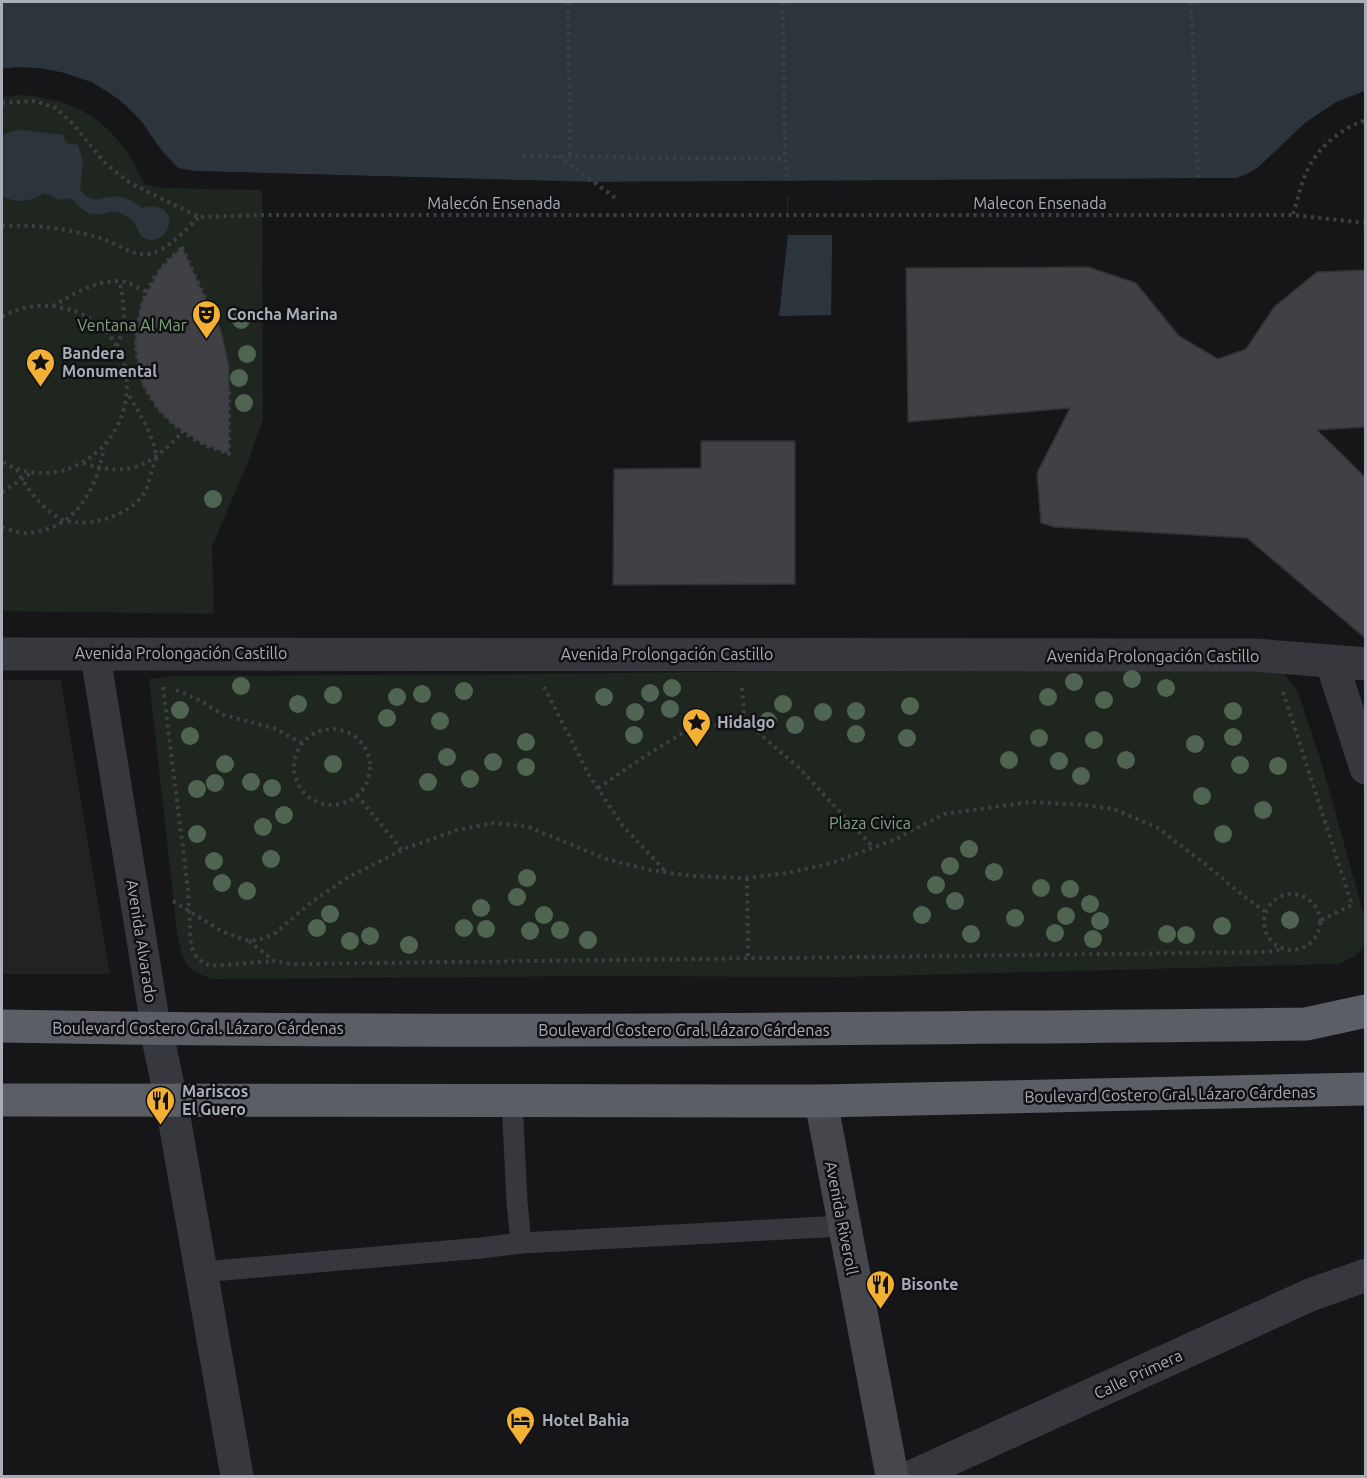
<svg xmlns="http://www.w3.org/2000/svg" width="1367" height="1478" font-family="Ubuntu,sans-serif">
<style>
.built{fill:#222225}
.green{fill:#1e261f}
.water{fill:#2c353c}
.pier{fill:#161618}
.building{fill:#404145;stroke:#303034;stroke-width:1.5}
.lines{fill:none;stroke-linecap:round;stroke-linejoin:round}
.path{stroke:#3d3f44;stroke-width:4;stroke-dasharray:3 4.5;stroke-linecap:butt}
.service{stroke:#37383d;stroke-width:21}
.pedestrian{stroke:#37383d;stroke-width:30}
.minor{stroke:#37383d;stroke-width:33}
.secondary{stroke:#45474d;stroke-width:33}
.trunk{stroke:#5b5e65;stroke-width:33}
.tree{fill:#506452}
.labels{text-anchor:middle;stroke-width:5;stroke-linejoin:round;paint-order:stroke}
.street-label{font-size:16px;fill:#a8adb8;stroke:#111113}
.poi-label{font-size:16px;font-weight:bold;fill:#a8adb8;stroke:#111113;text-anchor:start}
.park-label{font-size:16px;fill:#7fa381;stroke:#111113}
</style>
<rect width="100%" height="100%" fill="#161618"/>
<path class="built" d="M2,680H61L110,974H2Z"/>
<g class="green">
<path d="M22,95C83,99 120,128 144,184L163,188L262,190L263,419L248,462L212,547L214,614L2,611V97Z"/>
<path d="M1255,665L1283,673L1298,692L1321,761L1365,919C1365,950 1367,951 1339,964L841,977L589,976L214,979C183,971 183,960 177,932L149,679L173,676L534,674Z"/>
</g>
<g class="water">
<path d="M2,2H1365V91C1344,100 1323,109 1304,124C1281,144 1267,169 1236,178L833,182L831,315L779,316L788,235L787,181L591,182L194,171C190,170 184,170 180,169C164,162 151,132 139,119C106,81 52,62 2,69Z"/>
<path d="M24,130L63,135L66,143L78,145L83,161L80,190C95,208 102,194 120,197C128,198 135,203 142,208C179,198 175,240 151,240C138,239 139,229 133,221C130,218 121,213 117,212C111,211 108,213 103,214C88,216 80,210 72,198L58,200L45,193C29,202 18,204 2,196V136L12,131Z"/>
</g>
<path class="pier" d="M19,67L57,72L92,82L118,99L139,119L163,152L178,168L194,171L591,182L1236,178L1252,173L1305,123L1336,102L1365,91L1366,94L1338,105L1307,126L1254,175L1237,180L836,185V193L833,194V235H788V195L785,194V184L591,185L194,174L178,171L160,154L137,121L116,101L91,85L56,74L19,70L2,72V69Z"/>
<g class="building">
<path d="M182,247L205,298L221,330L229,366V454L203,444L172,423L158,409L141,382L135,343L141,304L160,269Z"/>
<path d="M1088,267L1136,283L1179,336L1218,359L1246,349L1274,307L1317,272L1365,270V427L1317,430L1365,477V638L1247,538L1054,527L1041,523L1037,473L1070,408L908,422L906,268Z"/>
<path d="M701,441H795V584L613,585L614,469L701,468Z"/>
</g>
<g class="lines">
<g class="path">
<path d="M568,2L570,156"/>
<path d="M783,2L785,159L788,181"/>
<path d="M1191,2L1198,178"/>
<path d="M2,103L35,101L56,108L73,124L105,163L130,183L199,217L261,215H1292L1366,223"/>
<path d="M523,156L785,159"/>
<path d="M558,156L617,199"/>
<path d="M1293,214C1298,199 1301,183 1308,169C1319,146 1342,128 1366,120"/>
<path d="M2,226C35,224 71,229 103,239C117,243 131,256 147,254C167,252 185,230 199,217"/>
<path d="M182,247L205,298L189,324L188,351L205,376L229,392V454C221,451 211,448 203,444C156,420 129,378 138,325C141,305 147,286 160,270C166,261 175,254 182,247Z"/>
<path d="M141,304L189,324"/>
<path d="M53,306C73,294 101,277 125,282C132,284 140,289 147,292"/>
<path d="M2,317C19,307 38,304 58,307C146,321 150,439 68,469C48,476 19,474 2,461"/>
<path d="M117,346L125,326L122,291L119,282"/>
<path d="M139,366L188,351"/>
<path d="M172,423L205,376"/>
<path d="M83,463C130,478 152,466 183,431"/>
<path d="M17,469C24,487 47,515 66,521C92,527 131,515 145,492C148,486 150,477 152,470C153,467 156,461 156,457C156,440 137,408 128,394"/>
<path d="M2,492L31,473"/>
<path d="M2,527C8,529 17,533 24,533C74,532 96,491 104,448"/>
<path d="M163,687L188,890L191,946L196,956L203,963L211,966L274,961"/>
<path d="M544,687L589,775L622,825L666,872"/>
<path d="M742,688L745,727"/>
<path d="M176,690L199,700L224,715L276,729L302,743"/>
<path d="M1283,692L1352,905L1319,921"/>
<circle cx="332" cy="767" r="38"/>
<path d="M598,788L648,754L698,724L752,727L799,768L873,847"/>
<path d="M357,795L402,850"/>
<path d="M747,878L748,959"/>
<circle cx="1292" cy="922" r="28"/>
<path d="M173,901L223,932L249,941L261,939L274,934L313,901L347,878L406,848L457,830L494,823L529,827L606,859L650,870L692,876L747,878L787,873L832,863L896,839L944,814L1030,802L1084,805L1114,809L1158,828L1205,864L1247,899L1266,912"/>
<path d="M249,941L274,961L291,964L1269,952L1282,949"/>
</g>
<g class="service">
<path d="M521,1243L843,1226"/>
<path d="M201,1272L481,1248L521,1243L517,1202L512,1100"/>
</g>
<path class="pedestrian" d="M95,653L156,1029"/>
<g class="minor">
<path d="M2,654L1255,655L1366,664"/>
<path d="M1332,663L1366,768"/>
<path d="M156,1029L171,1100L237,1476"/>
<path d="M913,1476L1310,1295L1366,1275"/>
</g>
<path class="secondary" d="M821,1101L892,1476"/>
<g class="trunk">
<path d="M2,1026C436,1034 871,1029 1306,1024L1366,1011"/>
<path d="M2,1100L821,1101L1366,1089"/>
</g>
</g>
<g class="tree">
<circle cx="241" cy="320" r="9"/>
<circle cx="247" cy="354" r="9"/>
<circle cx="239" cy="378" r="9"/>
<circle cx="244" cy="403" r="9"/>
<circle cx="213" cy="499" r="9"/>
<circle cx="1132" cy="679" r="9"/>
<circle cx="1074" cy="682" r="9"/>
<circle cx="241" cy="686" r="9"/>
<circle cx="672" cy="688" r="9"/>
<circle cx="1166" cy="688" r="9"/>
<circle cx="464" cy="691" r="9"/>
<circle cx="650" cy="693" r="9"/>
<circle cx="422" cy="694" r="9"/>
<circle cx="333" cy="695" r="9"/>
<circle cx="397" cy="697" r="9"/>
<circle cx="604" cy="697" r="9"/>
<circle cx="1048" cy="697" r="9"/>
<circle cx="1104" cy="700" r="9"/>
<circle cx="298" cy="704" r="9"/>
<circle cx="783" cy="704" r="9"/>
<circle cx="910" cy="706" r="9"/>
<circle cx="670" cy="709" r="9"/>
<circle cx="180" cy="710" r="9"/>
<circle cx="856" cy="711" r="9"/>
<circle cx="1233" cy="711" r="9"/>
<circle cx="635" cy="712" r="9"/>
<circle cx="823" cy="712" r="9"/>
<circle cx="387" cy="718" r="9"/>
<circle cx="440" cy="721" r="9"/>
<circle cx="768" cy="721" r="9"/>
<circle cx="795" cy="725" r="9"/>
<circle cx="856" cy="734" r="9"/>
<circle cx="634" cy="735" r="9"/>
<circle cx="190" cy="736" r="9"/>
<circle cx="1233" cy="737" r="9"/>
<circle cx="907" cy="738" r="9"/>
<circle cx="1039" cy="738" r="9"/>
<circle cx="1094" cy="740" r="9"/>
<circle cx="526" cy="742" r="9"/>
<circle cx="1195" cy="744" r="9"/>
<circle cx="447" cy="757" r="9"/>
<circle cx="1009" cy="760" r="9"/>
<circle cx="1126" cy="760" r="9"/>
<circle cx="1059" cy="761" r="9"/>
<circle cx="493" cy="762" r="9"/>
<circle cx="225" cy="764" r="9"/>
<circle cx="333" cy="764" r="9"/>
<circle cx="1240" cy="765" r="9"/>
<circle cx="1278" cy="766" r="9"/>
<circle cx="526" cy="767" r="9"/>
<circle cx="1081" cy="776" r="9"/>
<circle cx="470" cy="779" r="9"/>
<circle cx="251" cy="782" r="9"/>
<circle cx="428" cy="782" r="9"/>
<circle cx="215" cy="783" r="9"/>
<circle cx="272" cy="788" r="9"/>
<circle cx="197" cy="789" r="9"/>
<circle cx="1202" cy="796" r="9"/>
<circle cx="1263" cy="810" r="9"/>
<circle cx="284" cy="815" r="9"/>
<circle cx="263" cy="827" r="9"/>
<circle cx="197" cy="834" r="9"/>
<circle cx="1223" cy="834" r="9"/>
<circle cx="969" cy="849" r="9"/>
<circle cx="271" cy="859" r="9"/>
<circle cx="214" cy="861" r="9"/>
<circle cx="950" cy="866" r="9"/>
<circle cx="994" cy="872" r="9"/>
<circle cx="527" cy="878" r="9"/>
<circle cx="222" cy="883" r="9"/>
<circle cx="936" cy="885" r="9"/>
<circle cx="1041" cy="888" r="9"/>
<circle cx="1070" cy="889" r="9"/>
<circle cx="247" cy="891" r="9"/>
<circle cx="517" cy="897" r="9"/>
<circle cx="955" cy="901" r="9"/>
<circle cx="1090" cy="904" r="9"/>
<circle cx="481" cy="908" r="9"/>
<circle cx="330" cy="914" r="9"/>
<circle cx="544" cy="915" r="9"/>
<circle cx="922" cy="915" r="9"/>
<circle cx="1066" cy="916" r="9"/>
<circle cx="1015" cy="918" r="9"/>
<circle cx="1290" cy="920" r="9"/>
<circle cx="1100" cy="921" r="9"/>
<circle cx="1222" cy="926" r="9"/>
<circle cx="317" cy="928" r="9"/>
<circle cx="464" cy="928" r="9"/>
<circle cx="486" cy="929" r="9"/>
<circle cx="560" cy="930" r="9"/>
<circle cx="530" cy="931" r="9"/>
<circle cx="1055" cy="933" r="9"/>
<circle cx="971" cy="934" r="9"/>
<circle cx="1167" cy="934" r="9"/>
<circle cx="1186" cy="935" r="9"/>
<circle cx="370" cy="936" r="9"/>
<circle cx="1093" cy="939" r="9"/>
<circle cx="588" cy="940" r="9"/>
<circle cx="350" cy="941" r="9"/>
<circle cx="409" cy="945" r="9"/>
</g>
<defs>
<symbol id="theatre-pin" viewBox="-11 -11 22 30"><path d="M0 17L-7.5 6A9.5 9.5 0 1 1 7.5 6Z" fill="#f2b134" stroke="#111113"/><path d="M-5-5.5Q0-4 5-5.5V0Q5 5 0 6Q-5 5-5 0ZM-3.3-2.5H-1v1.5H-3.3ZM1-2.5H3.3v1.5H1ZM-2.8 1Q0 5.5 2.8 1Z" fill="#111"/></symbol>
<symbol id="sight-pin" viewBox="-11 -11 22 30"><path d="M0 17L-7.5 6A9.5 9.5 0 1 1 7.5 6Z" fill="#f2b134" stroke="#111113"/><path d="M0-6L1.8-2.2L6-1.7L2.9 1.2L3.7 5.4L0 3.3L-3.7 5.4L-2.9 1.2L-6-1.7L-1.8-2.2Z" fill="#111"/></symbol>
<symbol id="restaurant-pin" viewBox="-11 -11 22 30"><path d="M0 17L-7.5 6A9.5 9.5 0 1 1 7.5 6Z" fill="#f2b134" stroke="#111113"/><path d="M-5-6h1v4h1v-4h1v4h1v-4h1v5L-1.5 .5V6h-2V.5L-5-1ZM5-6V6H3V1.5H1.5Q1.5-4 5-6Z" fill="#111"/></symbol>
<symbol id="hotel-pin" viewBox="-11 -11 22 30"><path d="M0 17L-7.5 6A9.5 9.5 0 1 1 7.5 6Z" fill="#f2b134" stroke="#111113"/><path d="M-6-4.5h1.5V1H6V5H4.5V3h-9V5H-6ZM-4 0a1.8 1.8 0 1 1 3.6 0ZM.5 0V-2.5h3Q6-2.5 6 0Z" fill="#111"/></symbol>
</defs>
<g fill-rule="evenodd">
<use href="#theatre-pin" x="190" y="298" width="33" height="45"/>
<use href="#sight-pin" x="24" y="346" width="33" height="45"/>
<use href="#sight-pin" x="680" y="706" width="33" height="45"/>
<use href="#restaurant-pin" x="144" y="1084" width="33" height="45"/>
<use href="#restaurant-pin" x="864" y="1268" width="33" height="45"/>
<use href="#hotel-pin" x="504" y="1404" width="33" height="45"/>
</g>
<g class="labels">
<g class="street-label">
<text x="494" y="209">Malecón Ensenada</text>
<text x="1040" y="209">Malecon Ensenada</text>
<text x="181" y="659">Avenida Prolongación Castillo</text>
<text x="667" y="660">Avenida Prolongación Castillo</text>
<text x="1153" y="662">Avenida Prolongación Castillo</text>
<text transform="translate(142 941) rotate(81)" y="6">Avenida Alvarado</text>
<text x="198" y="1034">Boulevard Costero Gral. Lázaro Cárdenas</text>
<text x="684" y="1036">Boulevard Costero Gral. Lázaro Cárdenas</text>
<text transform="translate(1170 1094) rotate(-1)" y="6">Boulevard Costero Gral. Lázaro Cárdenas</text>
<text transform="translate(842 1218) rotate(79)" y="6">Avenida Riveroll</text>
<text transform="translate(1138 1374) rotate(-25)" y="6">Calle Primera</text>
</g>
<g class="poi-label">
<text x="227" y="320">Concha Marina</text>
<text x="62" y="359">Bandera<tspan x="62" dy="18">Monumental</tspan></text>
<text x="717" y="728">Hidalgo</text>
<text x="182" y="1097">Mariscos<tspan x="182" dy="18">El Guero</tspan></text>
<text x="901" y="1290">Bisonte</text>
<text x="542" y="1426">Hotel Bahia</text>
</g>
<g class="park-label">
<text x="132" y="331">Ventana Al Mar</text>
<text x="870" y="829">Plaza Civica</text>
</g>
</g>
<rect width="1367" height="1478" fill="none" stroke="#a8adb8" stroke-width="6"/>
</svg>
